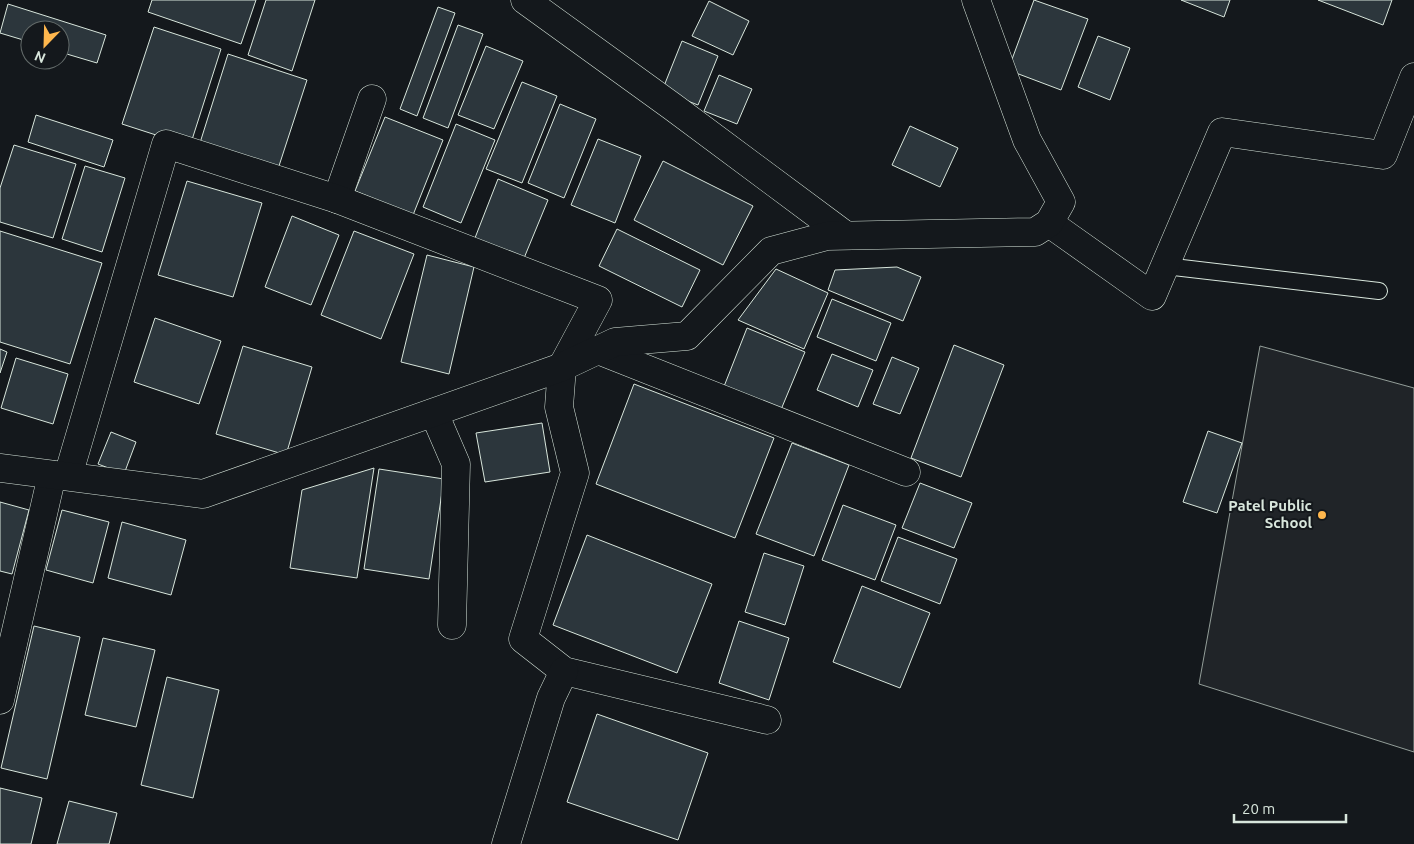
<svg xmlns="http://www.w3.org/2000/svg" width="1414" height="844" font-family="Ubuntu,sans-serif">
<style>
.green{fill:#202428;stroke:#939e99}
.building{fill:#2c363c;stroke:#d8e6dc}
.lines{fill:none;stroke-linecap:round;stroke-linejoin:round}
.service-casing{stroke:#d8e6dc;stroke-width:18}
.minor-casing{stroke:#d8e6dc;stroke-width:29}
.tertiary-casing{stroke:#d8e6dc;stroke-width:29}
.service{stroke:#14181c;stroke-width:16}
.minor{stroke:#14181c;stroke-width:28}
.tertiary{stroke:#14181c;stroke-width:28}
.poi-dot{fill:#ffb74d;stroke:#14181c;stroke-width:2}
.labels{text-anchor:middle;stroke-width:4;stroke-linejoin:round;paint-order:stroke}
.poi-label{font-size:15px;font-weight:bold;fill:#d8e6dc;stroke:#14181c;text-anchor:end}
</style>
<rect width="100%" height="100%" fill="#14181c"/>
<path class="green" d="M1260,346L1414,388V752L1199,684Z"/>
<g class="building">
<path d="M152,0H256L241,44L148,12Z"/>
<path d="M266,0H315L292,71L248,55Z"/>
<path d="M1034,0L1088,19L1061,90L1008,70Z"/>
<path d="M1181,0H1230L1224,17Z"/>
<path d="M1318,0H1392L1383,25Z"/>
<path d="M709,1L749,21L733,55L692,36Z"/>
<path d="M8,4L106,35L97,63L60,52V30H30V42L0,33Z"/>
<path d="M438,7L455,13L417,116L400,109Z"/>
<path d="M458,25L483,34L448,128L423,118Z"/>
<path d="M154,27L221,49L190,146L122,124Z"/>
<path d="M1098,36L1130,48L1110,100L1078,87Z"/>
<path d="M682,41L718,56L698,105L662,91Z"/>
<path d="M486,46L523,61L494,129L458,115Z"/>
<path d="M228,54L307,80L277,172L199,146Z"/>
<path d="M719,75L752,89L737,124L704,111Z"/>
<path d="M522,82L557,96L522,183L486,169Z"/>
<path d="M560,104L596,119L564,198L528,183Z"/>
<path d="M36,115L113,140L104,167L28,142Z"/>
<path d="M385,117L443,140L413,215L355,191Z"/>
<path d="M456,124L495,140L461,223L423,207Z"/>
<path d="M910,126L958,148L940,187L892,165Z"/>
<path d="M598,139L641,156L615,223L571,205Z"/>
<path d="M14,145L76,164L53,238L0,222V188Z"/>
<path d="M663,161L753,206L723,265L634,220Z"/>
<path d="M85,166L125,178L102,252L62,239Z"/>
<path d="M498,179L548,200L522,263L473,243Z"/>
<path d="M187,181L262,203L233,297L158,275Z"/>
<path d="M292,216L339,235L311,305L265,287Z"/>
<path d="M617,229L700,270L682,307L599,266Z"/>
<path d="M0,231L102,263L70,364L0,342Z"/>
<path d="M354,231L414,254L381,339L321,315Z"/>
<path d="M427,255L474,267L449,374L401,362Z"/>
<path d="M897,267L921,277L903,321L828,290L835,270Z"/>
<path d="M776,269L828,293L804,349L738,320Z"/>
<path d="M832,299L891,323L876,361L817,337Z"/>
<path d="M155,318L221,341L199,404L134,382Z"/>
<path d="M747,328L805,352L780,412L723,389Z"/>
<path d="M954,345L1004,365L961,477L911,458Z"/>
<path d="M243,346L312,367L286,455L216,434Z"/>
<path d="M0,349L7,352L0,373Z"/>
<path d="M832,354L873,370L858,407L817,390Z"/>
<path d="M892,357L919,368L900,414L873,404Z"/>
<path d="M16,358L68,374L53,424L1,408Z"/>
<path d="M634,384L774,438L735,538L596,484Z"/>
<path d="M542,423L550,472L485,482L476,433Z"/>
<path d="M1208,431L1242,443L1217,513L1183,502Z"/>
<path d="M111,432L136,442L124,474L98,464Z"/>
<path d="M792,443L849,465L814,556L756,534Z"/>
<path d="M374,468L357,578L290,568L302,490Z"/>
<path d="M379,469L444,479L429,579L364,569Z"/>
<path d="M920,483L972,503L954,548L902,528Z"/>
<path d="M0,502L29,510L12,574L0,571Z"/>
<path d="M843,505L896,525L875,580L822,560Z"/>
<path d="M62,510L109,522L93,583L46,570Z"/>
<path d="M122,522L186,540L171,595L108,578Z"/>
<path d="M587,535L712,584L677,673L553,625Z"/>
<path d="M898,537L957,559L940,604L881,581Z"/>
<path d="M764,553L804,566L785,625L745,612Z"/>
<path d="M862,586L930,613L900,688L833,662Z"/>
<path d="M739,621L789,638L769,700L719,683Z"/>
<path d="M34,626L80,637L47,779L1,768Z"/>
<path d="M103,638L155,650L136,727L85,715Z"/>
<path d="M167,677L219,690L193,798L141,785Z"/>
<path d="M597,714L708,753L678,840L567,802Z"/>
<path d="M0,788L42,798L31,844H0Z"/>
<path d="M69,801L117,813L109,844H57Z"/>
</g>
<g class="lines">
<defs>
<path id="service" d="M1165,266L1379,291"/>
<g id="minor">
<path d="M525,0L673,107L845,235"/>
<path d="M337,199L372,99"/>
<path d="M1049,223L1152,296L1222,132L1383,155L1414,77"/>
<path d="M598,350L906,472"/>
<path d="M434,413L456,464L452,625"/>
<path d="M68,476L166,144L337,199L598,300L562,367L559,407L575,473L523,639L564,671L767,720"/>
<path d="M0,700L52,475"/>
<path d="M506,844L551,698L564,671"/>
</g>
<path id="tertiary" d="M0,468L203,494L562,367L615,342L687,336L771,251L827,236L1035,232L1049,223L1061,202L1027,140L976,0"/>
</defs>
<use href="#service" class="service-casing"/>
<use href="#minor" class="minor-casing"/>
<use href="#tertiary" class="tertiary-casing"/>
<use href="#service" class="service"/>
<use href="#minor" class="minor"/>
<use href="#tertiary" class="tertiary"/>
</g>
<circle class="poi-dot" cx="1322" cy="515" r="5"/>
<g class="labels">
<g class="poi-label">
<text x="1312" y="511">Patel Public<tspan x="1312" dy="17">School</tspan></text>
</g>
</g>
<g transform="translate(45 45) rotate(203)"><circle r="24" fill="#14181c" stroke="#626a69"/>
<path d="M0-4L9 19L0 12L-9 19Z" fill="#ffb74d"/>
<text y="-8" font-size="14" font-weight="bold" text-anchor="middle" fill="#d8e6dc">N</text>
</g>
<path d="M1234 814v8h112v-8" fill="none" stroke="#d8e6dc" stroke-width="2.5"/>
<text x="1242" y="814" font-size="15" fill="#d8e6dc" stroke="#14181c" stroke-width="4" paint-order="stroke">20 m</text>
</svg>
